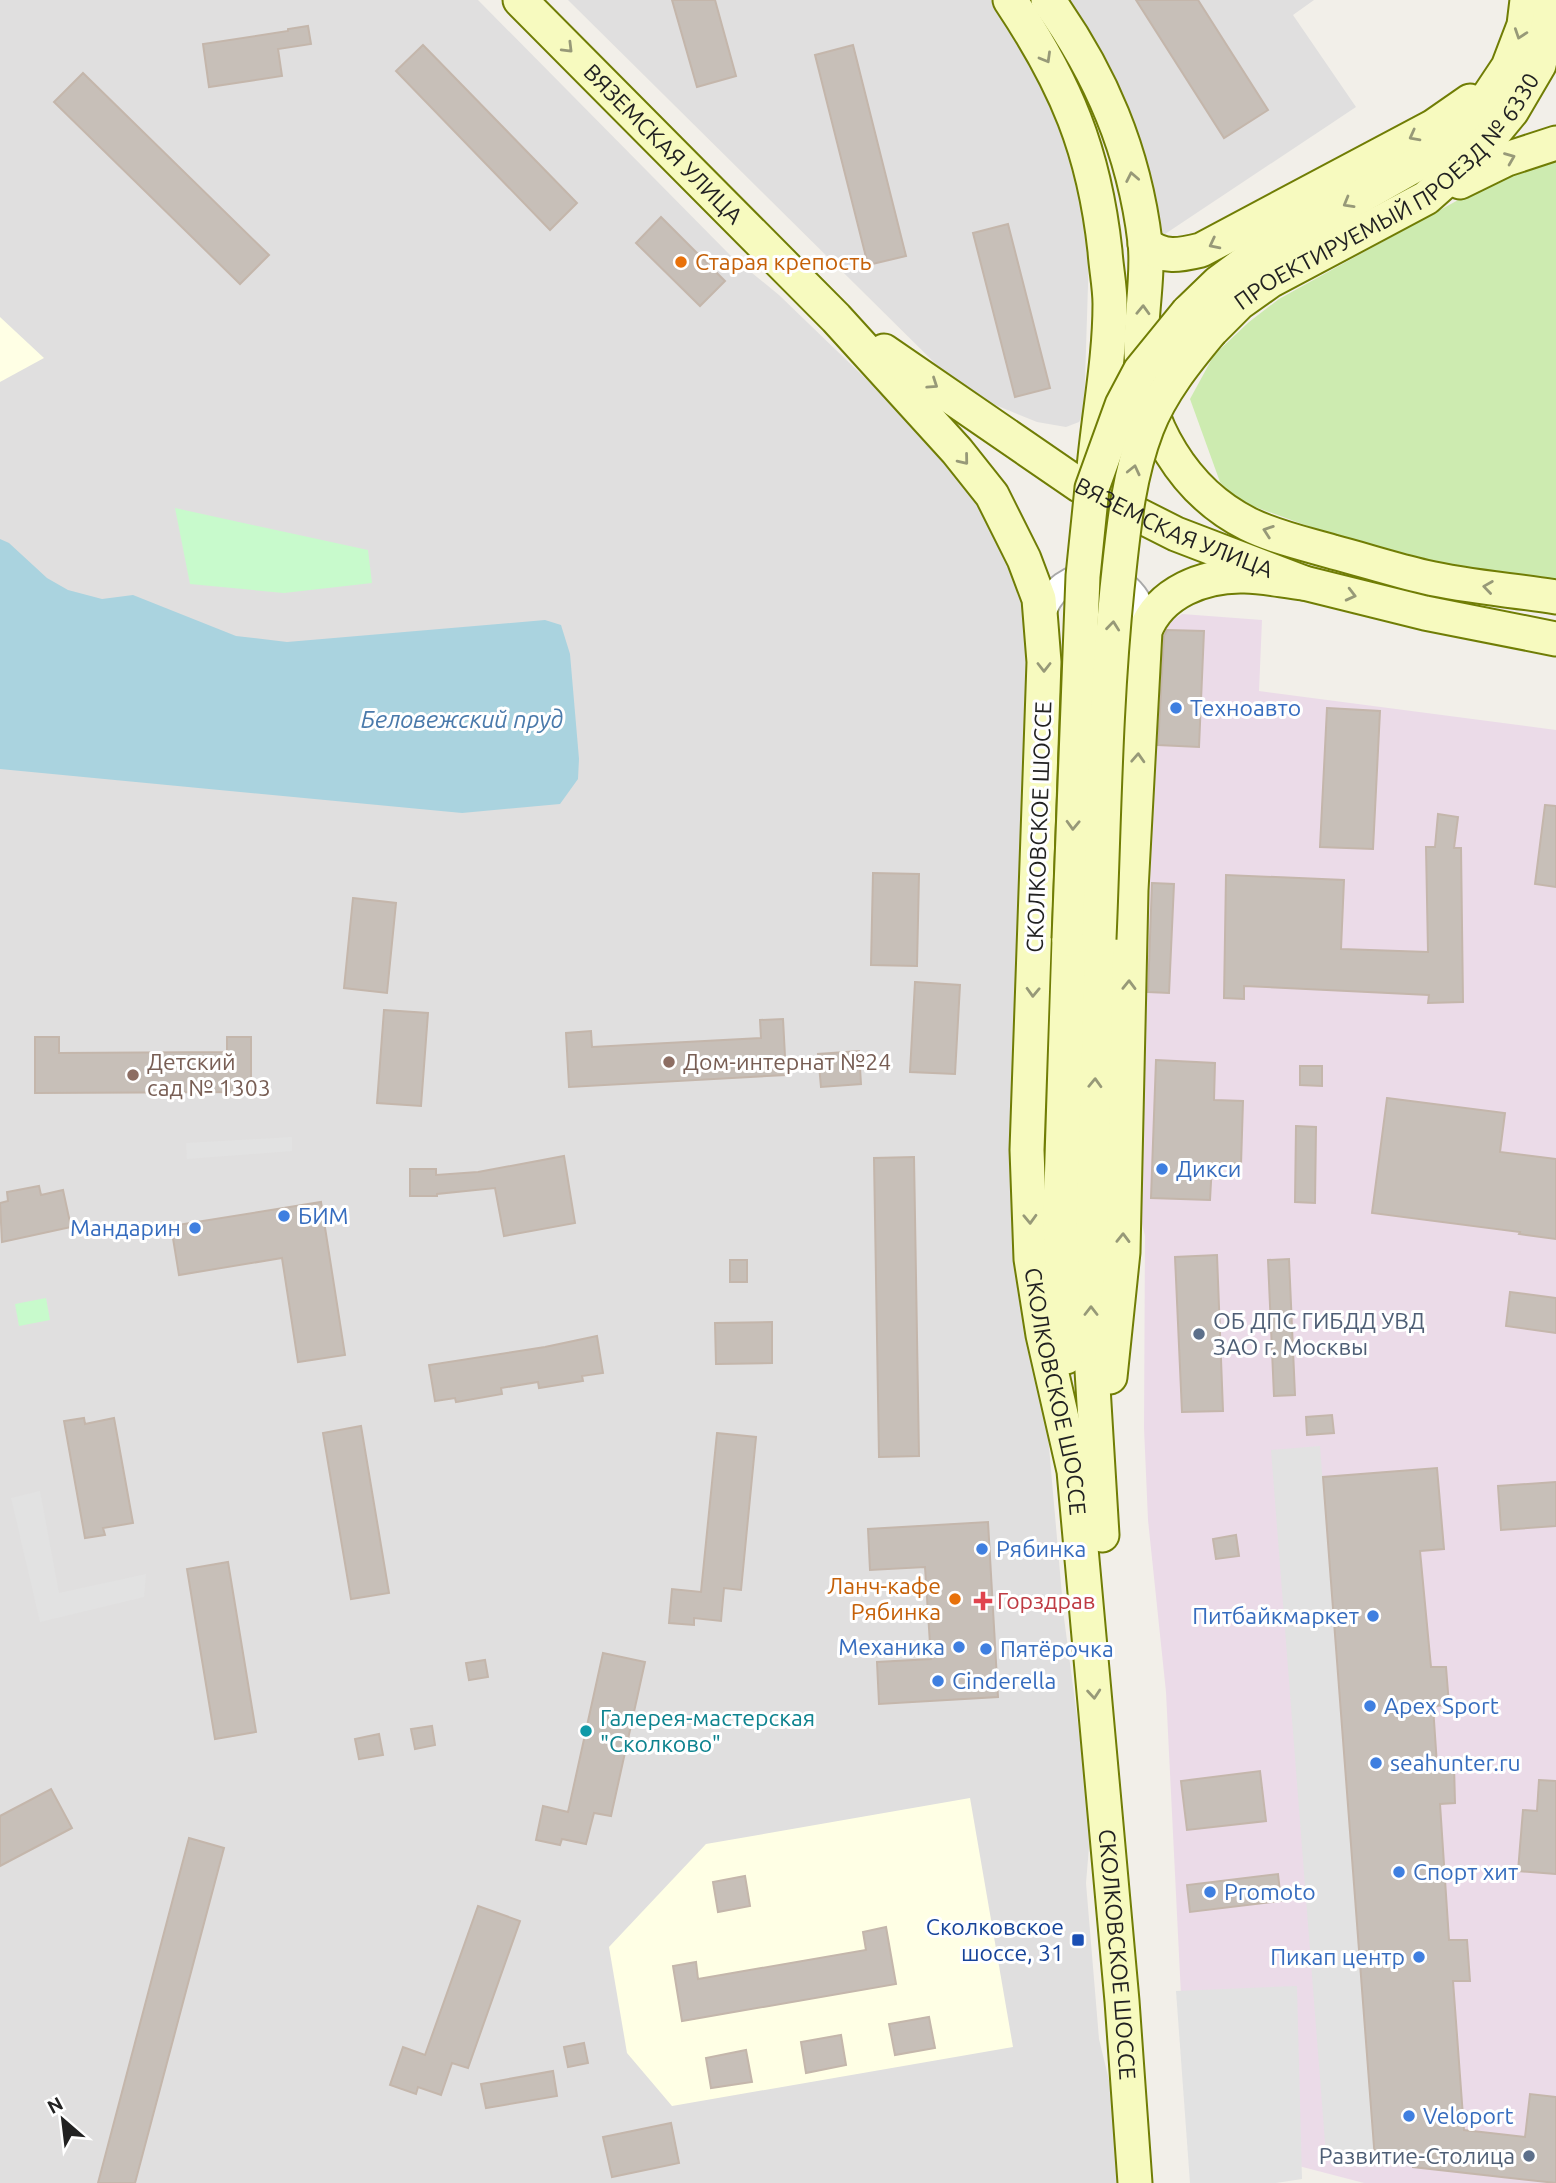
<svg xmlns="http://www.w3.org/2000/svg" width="1556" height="2183" font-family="Ubuntu,sans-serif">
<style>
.residential{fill:#e0dfdf}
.industrial{fill:#ebdbe8}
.education{fill:#ffffe5}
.grass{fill:#cdebb0}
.park{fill:#c8facc}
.parking{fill:#e2e2e2}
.water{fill:#aad3df}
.building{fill:#c7bfb8;stroke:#c4b6ab;stroke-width:2}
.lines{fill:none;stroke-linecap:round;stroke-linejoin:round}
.street-casing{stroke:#a9a9a9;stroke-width:28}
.secondary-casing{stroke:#707d05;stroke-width:37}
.street{stroke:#fff;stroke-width:24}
.secondary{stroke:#f7fabf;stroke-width:33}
.secondary-bridge-casing{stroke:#707d05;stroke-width:37;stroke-linecap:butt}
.secondary-bridge{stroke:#f7fabf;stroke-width:33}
.oneway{stroke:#979978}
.food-dot{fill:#e8710a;stroke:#fff;stroke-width:2.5}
.shop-dot{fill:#3f7fe0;stroke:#fff;stroke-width:2.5}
.education-dot{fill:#8d6e63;stroke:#fff;stroke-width:2.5}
.service-dot{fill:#5c6f8a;stroke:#fff;stroke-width:2.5}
.health-dot{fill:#e0444e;stroke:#fff;stroke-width:2.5}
.culture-dot{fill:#0f9aa8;stroke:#fff;stroke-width:2.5}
.transit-dot{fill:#1a4fb4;stroke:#fff;stroke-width:2.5}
.labels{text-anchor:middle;stroke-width:6;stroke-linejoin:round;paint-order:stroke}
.street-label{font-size:23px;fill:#222;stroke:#fff}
.food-label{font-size:23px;fill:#c56008;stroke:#fff;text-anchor:start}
.shop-label{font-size:23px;fill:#366cbe;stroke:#fff;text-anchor:start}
.education-label{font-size:23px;fill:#785e54;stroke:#fff;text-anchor:start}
.service-label{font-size:23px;fill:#4e5e75;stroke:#fff;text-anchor:start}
.health-label{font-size:23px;fill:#be3a42;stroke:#fff;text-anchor:start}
.culture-label{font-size:23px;fill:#0d838f;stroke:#fff;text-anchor:start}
.transit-label{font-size:23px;fill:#164399;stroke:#fff;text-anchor:end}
.water-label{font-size:24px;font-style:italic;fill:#4a7aab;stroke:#fff}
</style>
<rect width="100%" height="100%" fill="#f2efe9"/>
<g class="residential">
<path d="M0,0H478L730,255L779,295L949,459L1004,539L1034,626L1046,1413L1064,1618L1091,1823L1086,1883L1099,2039L1113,2097L1120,2183H0Z"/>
<path d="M568,0H991L1020,42L1055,107L1079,177L1089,252L1084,413L1079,422L1066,427L1037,422L988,402L953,381Z"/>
<path d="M1067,0H1314L1293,15L1356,107L1162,236L1143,148L1114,83Z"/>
</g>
<path class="industrial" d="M1182,614L1262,620L1259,691L1556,730V2183H1364L1188,2137L1166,1692L1148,1520L1144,1428L1145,1236L1131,1178L1157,631Z"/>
<g class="education">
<path d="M0,317L44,358L0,382Z"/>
<path d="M970,1798L1013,2047L672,2106L627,2053L609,1947L706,1844Z"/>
</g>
<path class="grass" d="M1556,155V583L1468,568L1363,546L1236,500L1220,482L1190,399L1214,355L1249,322L1279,299L1478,189Z"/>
<g class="park">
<path d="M175,508L368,550L372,583L284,593L190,584Z"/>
<path d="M46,1298L50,1320L19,1326L15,1304Z"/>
</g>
<g class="parking">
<path d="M292,1137V1151L187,1159L186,1143Z"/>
<path d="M1320,1446L1374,2151L1326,2155L1271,1450Z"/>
<path d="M40,1491L59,1593L146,1574L144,1597L40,1622L11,1498Z"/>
<path d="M1297,1986L1302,2179L1276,2183H1190L1176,1991Z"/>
</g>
<path class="water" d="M0,539L9,543L47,578L68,590L102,599L133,595L236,636L287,642L545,620L561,625L570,654L579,759L578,779L560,804L462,813L0,769Z"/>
<g class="building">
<path d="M672,0H715L736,76L697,87Z"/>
<path d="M1136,0H1198L1268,110L1224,138Z"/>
<path d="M308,26L311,44L278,49L282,76L209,87L203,44L288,31V29Z"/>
<path d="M423,45L577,203L550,230L396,71Z"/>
<path d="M853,45L906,256L868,265L815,55Z"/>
<path d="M83,73L269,255L240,284L54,102Z"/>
<path d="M661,217L725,281L700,306L636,243Z"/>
<path d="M1008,224L1050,388L1015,397L973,233Z"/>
<path d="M1167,630L1204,631L1199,747L1158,745L1164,636Z"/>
<path d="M1327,708L1380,711L1373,849L1320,847Z"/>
<path d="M1545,805L1556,806V887L1535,884Z"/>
<path d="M1438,814L1458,817L1454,848H1461L1463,1002L1428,1003L1429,995L1244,986V999L1224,998L1226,875L1344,880L1341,949L1428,952L1426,847H1435Z"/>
<path d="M873,873L919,874L917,966L871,965Z"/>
<path d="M1152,883L1174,884L1169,993L1148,992Z"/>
<path d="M353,898L396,903L387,993L344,988Z"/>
<path d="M915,982L960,985L955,1074L910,1072Z"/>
<path d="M384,1010L428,1013L421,1106L377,1103Z"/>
<path d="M783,1019L786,1075L569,1087L566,1033L591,1031L592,1047L761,1038L760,1020Z"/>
<path d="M35,1037H59V1053L227,1052V1037H251V1092L35,1093Z"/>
<path d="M859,1051L861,1084L821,1087L818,1054Z"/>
<path d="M1156,1060L1215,1063L1214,1100L1243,1101L1241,1165L1212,1164L1210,1200L1151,1198Z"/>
<path d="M1300,1066H1322V1086L1300,1085Z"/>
<path d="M1387,1098L1505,1113L1500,1152L1556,1159V1239L1519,1234L1520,1232L1372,1213Z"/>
<path d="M1296,1126L1316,1127L1315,1203L1295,1202Z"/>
<path d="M564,1156L575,1223L504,1236L495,1188L437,1194V1196H410V1169H436V1175L478,1172Z"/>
<path d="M914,1157L919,1456L879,1457L874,1158Z"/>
<path d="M39,1186L41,1195L63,1190L71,1227L2,1242L0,1203L8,1201L7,1192Z"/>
<path d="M321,1202L345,1355L298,1362L282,1258L179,1275L171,1226Z"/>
<path d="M1217,1255L1223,1411L1182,1412L1175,1257Z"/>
<path d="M1289,1259L1295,1395L1274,1396L1268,1260Z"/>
<rect x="730" y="1260" width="17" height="22"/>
<path d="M1510,1292L1556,1298V1333L1506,1326Z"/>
<path d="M772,1322V1363L716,1364L715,1323Z"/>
<path d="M597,1336L603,1373L582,1376L583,1381L539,1388L538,1382L501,1388L502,1394L456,1402L455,1398L435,1401L429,1365L545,1347Z"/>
<path d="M1332,1415L1334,1433L1307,1435L1306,1417Z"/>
<path d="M84,1418L85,1424L114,1418L133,1523L103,1528L105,1535L85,1538L64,1421Z"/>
<path d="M361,1426L389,1593L351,1599L323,1433Z"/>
<path d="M717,1433L756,1437L741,1590L724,1588L721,1621L694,1618V1625L669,1623L672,1589L701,1592Z"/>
<path d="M1437,1468L1444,1549L1420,1551L1431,1667H1446L1449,1705L1433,1706L1437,1765H1454L1455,1803L1440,1804L1449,1940H1467L1470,1981H1453L1464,2130L1525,2137L1530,2094L1556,2097V2183L1413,2167V2157L1375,2160L1323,1477Z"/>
<path d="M1556,1482V1526L1501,1530L1498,1486Z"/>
<path d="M988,1522L998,1697L879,1704L877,1662L931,1659L925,1567L870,1570L868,1529Z"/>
<path d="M1236,1535L1239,1556L1216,1559L1213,1539Z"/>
<path d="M228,1562L256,1732L215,1739L187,1569Z"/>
<path d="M603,1653L645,1662L611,1816L594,1813L586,1844L562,1839L560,1845L536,1840L543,1806L568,1812Z"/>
<path d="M485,1660L488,1677L469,1680L466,1663Z"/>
<path d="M432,1726L435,1745L415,1749L411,1729Z"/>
<path d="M379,1734L383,1755L359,1759L355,1739Z"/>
<path d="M1260,1771L1266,1821L1187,1830L1181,1781Z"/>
<path d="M1539,1780L1556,1781V1874L1518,1871L1523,1810L1537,1811Z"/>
<path d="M51,1789L72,1828L0,1866V1816Z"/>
<path d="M189,1838L224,1848L135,2183H98Z"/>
<path d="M1278,1874L1281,1901L1190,1912L1187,1885Z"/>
<path d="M745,1876L750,1906L718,1912L713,1882Z"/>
<path d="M478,1906L520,1921L468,2068L452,2063L441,2095L418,2087L416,2094L390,2085L403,2047L425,2055Z"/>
<path d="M886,1927L896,1984L682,2021L673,1966L696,1962L698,1979L866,1950L863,1932Z"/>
<path d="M929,2017L935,2048L895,2055L889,2024Z"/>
<path d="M841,2035L846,2065L806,2073L801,2042Z"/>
<path d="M584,2043L588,2063L568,2067L564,2047Z"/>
<path d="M746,2050L752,2082L711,2088L706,2058Z"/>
<path d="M553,2071L557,2096L486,2108L481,2084Z"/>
<path d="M671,2123L679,2163L612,2177L603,2137Z"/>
</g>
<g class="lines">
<defs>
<path id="street" d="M1041,622C1054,554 1146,562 1145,631"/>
<g id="secondary">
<path id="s1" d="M520,0L836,318L957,451L992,495L1024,559L1039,599L1044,662L1027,1150L1031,1259L1043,1335L1074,1471L1122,2001L1135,2183"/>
<path d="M1010,0C1066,84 1094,150 1105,251C1106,268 1110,286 1110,304C1110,359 1099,413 1094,468"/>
<path d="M1048,0C1101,74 1134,151 1145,242C1149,277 1140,317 1141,353C1143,423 1184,492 1248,524C1274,537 1306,544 1333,552C1364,560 1394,570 1425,577C1468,587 1513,590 1556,597"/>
<path d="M1460,182L1507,159L1556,143"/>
<path d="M1145,244C1164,259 1180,255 1201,250L1434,126L1470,101"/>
<path d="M1188,312L1218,283L1249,260L1442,150L1470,124L1508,67L1524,25L1527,0"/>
<path id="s2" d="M1211,331L1239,303L1270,281L1426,198L1479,151L1512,111L1539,65L1554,0"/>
<path id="s3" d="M884,351L1079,485L1176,534L1304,583L1425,613L1556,639"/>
<path d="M1099,939L1092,1215L1091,1354L1102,1535"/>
<path d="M1066,1357L1060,1220L1069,939"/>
<path d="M1110,1377L1123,1252L1131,890L1145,631C1160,592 1204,575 1244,576C1264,576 1284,581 1304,583"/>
</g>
</defs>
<use href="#street" class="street-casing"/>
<use href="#secondary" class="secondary-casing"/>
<use href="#street" class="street"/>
<use href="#secondary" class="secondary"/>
<defs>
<g id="secondary-bridge">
<path d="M1069,939L1083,576L1092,488L1122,405L1140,371L1188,312"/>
<path d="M1099,939C1104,822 1105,705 1117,589C1123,535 1127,480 1147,428C1161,392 1186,361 1211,331"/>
</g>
</defs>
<use href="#secondary-bridge" class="secondary-bridge-casing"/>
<use href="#secondary-bridge" class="secondary-bridge"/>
</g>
<defs><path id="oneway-chevron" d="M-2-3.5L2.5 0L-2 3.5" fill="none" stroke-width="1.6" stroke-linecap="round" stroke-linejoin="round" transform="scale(1.75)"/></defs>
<g class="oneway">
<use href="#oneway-chevron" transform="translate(1520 34) rotate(109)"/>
<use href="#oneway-chevron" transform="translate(568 48) rotate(45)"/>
<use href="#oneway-chevron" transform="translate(1046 58) rotate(60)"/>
<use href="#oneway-chevron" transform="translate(1414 136) rotate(152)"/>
<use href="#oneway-chevron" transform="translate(1510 158) rotate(-22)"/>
<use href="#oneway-chevron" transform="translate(1132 177) rotate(-101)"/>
<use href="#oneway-chevron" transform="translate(1348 203) rotate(150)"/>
<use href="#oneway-chevron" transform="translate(1214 244) rotate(153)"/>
<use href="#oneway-chevron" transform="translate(1143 310) rotate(-88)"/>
<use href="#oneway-chevron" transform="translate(933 384) rotate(34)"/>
<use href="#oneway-chevron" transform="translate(964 460) rotate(51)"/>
<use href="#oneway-chevron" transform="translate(1134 470) rotate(-77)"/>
<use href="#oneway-chevron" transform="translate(1268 531) rotate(-161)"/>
<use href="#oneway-chevron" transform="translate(1488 587) rotate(-172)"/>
<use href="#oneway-chevron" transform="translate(1351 595) rotate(14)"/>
<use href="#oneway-chevron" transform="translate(1113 626) rotate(-84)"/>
<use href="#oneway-chevron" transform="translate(1044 667) rotate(90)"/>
<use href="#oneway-chevron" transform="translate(1138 758) rotate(-87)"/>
<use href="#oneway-chevron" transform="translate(1073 825) rotate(92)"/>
<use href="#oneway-chevron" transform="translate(1129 985) rotate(-89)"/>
<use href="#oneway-chevron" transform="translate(1033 992) rotate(92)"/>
<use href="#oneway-chevron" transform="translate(1095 1083) rotate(-88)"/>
<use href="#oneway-chevron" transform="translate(1030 1219) rotate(88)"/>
<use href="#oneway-chevron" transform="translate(1123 1238) rotate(-89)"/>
<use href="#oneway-chevron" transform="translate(1091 1311) rotate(-90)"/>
<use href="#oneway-chevron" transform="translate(1094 1694) rotate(85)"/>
</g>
<g class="food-dot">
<circle cx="681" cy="262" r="7"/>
<circle cx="955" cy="1599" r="7"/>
</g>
<g class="shop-dot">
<circle cx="1176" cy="708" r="7"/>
<circle cx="1162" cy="1169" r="7"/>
<circle cx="284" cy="1216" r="7"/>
<circle cx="195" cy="1228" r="7"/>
<circle cx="982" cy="1549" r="7"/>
<circle cx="1373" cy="1616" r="7"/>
<circle cx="959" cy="1647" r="7"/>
<circle cx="986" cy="1649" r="7"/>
<circle cx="938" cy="1681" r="7"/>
<circle cx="1370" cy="1706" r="7"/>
<circle cx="1376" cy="1763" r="7"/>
<circle cx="1399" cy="1872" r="7"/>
<circle cx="1210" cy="1892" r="7"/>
<circle cx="1419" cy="1957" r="7"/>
<circle cx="1409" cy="2116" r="7"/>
</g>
<g class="education-dot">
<circle cx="669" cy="1062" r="7"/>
<circle cx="133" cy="1075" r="7"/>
</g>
<g class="service-dot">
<circle cx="1199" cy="1334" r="7"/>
<circle cx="1529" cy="2156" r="7"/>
</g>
<path class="health-dot" d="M979.5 1590.5h7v7h7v7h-7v7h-7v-7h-7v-7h7z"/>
<circle class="culture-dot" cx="586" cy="1731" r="7"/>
<rect class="transit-dot" x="1071" y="1933" width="14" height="14" rx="3.5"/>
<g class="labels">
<g class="street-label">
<text dy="8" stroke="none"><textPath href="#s1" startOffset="203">ВЯЗЕМСКАЯ УЛИЦА</textPath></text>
<text dy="8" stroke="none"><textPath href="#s2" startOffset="228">ПРОЕКТИРУЕМЫЙ ПРОЕЗД № 6330</textPath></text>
<text dy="8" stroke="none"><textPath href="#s3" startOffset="341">ВЯЗЕМСКАЯ УЛИЦА</textPath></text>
<text transform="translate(1039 827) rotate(-88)" y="8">СКОЛКОВСКОЕ ШОССЕ</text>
<text dy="8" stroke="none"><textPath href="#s1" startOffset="1594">СКОЛКОВСКОЕ ШОССЕ</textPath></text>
<text dy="8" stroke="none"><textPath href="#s1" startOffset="2161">СКОЛКОВСКОЕ ШОССЕ</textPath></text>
</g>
<g class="food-label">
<text x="695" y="270">Старая крепость</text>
<text x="941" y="1594" text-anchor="end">Ланч-кафе<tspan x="941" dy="26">Рябинка</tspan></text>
</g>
<g class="shop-label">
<text x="1190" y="716">Техноавто</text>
<text x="1176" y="1177">Дикси</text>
<text x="298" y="1224">БИМ</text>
<text x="181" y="1236" text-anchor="end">Мандарин</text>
<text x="996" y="1557">Рябинка</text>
<text x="1359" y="1624" text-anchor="end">Питбайкмаркет</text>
<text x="945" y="1655" text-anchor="end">Механика</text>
<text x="1000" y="1657">Пятёрочка</text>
<text x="952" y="1689">Cinderella</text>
<text x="1384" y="1714">Apex Sport</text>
<text x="1390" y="1771">seahunter.ru</text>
<text x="1413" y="1880">Спорт хит</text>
<text x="1224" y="1900">Promoto</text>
<text x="1405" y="1965" text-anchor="end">Пикап центр</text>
<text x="1423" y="2124">Veloport</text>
</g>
<g class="education-label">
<text x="147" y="1070">Детский<tspan x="147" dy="26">сад № 1303</tspan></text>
<text x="683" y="1070">Дом-интернат №24</text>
</g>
<g class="service-label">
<text x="1213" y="1329">ОБ ДПС ГИБДД УВД<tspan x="1213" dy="26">ЗАО г. Москвы</tspan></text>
<text x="1515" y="2164" text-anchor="end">Развитие-Столица</text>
</g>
<g class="health-label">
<text x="997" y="1609">Горздрав</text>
</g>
<g class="culture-label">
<text x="600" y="1726">Галерея-мастерская<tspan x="600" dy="26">"Сколково"</tspan></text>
</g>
<g class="transit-label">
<text x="1064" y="1935">Сколковское<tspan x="1064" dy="26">шоссе, 31</tspan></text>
</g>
<g class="water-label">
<text x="462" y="728">Беловежский пруд</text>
</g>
</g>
<g transform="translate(63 2120) rotate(332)" stroke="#ffffff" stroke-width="5" paint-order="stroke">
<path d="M0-5L12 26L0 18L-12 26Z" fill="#222222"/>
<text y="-10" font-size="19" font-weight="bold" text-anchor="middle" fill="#222222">N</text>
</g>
</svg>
